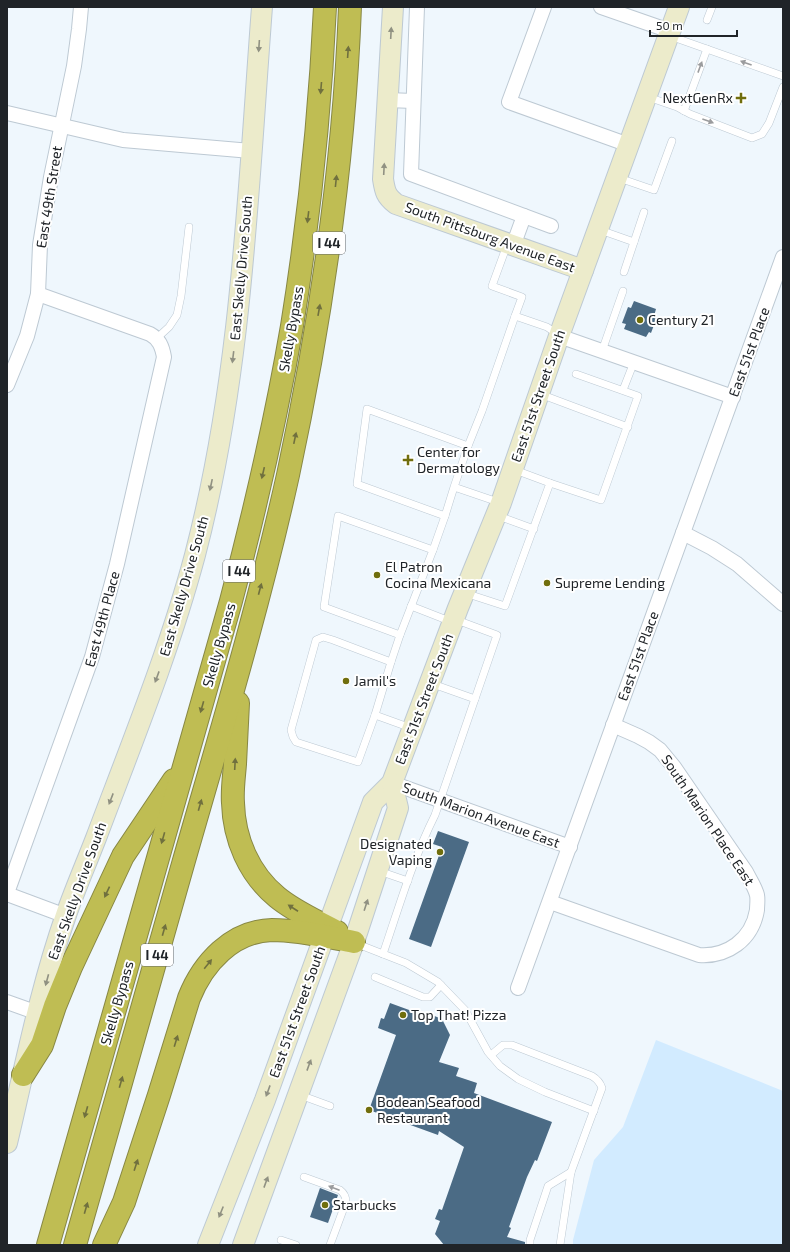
<svg xmlns="http://www.w3.org/2000/svg" width="790" height="1252" font-family="'Exo 2',sans-serif">
<style>
.green{fill:#d2ebff}
.building{fill:#4b6b85}
.lines{fill:none;stroke-linecap:round;stroke-linejoin:round}
.lane-casing{stroke:#bdc9d3;stroke-width:8}
.street-casing{stroke:#bdc9d3;stroke-width:16}
.secondary-casing{stroke:#bdc9d3;stroke-width:22}
.highway-casing{stroke:#878744;stroke-width:24}
.lane{stroke:#fff;stroke-width:7}
.street{stroke:#fff;stroke-width:14}
.secondary{stroke:#ecebcb;stroke-width:20}
.highway{stroke:#bfbd53;stroke-width:22}
.oneway{fill:#909182}
.oneway2{fill:#70703e}
.oneway3{fill:#9b9c9e}
.poi-dot{fill:#706e0d;stroke:#fff;stroke-width:1.5}
.labels{text-anchor:middle;stroke-width:4;stroke-linejoin:round;paint-order:stroke}
.shield{fill:#fff;stroke:#636668;stroke-width:1}
.shield-label{font-size:13px;font-weight:bold;fill:#202428}
.poi-label{font-size:14px;fill:#202428;stroke:#fff;text-anchor:start}
.street-label{font-size:14px;fill:#202428;stroke:#fff}
</style>
<rect width="100%" height="100%" fill="#eff7fd"/>
<path class="green" d="M656,1040L783,1091V1245H573V1240L594,1160L623,1127Z"/>
<g class="building">
<path d="M634,301L656,309L654,316L657,317L651,333L649,332L646,337L624,329L626,324L622,323L628,307L631,308Z"/>
<path d="M438,831L469,842L431,947L409,939L442,847L433,844Z"/>
<path d="M390,1003L431,1018L432,1015L442,1019L450,1035L439,1062L459,1068L456,1076L477,1083L474,1093L552,1122L537,1161L535,1160L527,1177L509,1227L511,1228L507,1237L525,1242V1245H444L435,1234L440,1221L435,1219L439,1209L442,1210L464,1147L439,1131L438,1135L369,1110L396,1035L378,1028L381,1018L384,1019Z"/>
<path d="M320,1188L338,1195L328,1223L310,1217Z"/>
</g>
<g class="lines">
<defs>
<g id="lane">
<path d="M707,20L712,7"/>
<path d="M670,36L783,76"/>
<path d="M648,97L677,107L690,114L752,138L762,134L769,123L783,87"/>
<path d="M684,111L707,49"/>
<path d="M619,178L654,190L672,141"/>
<path d="M600,230L634,242"/>
<path d="M507,245L492,286L522,297L515,316L547,327L557,334"/>
<path d="M624,272L644,212"/>
<path d="M157,338L169,327L177,315L181,296L189,227"/>
<path d="M602,351L623,291"/>
<path d="M623,390L634,362"/>
<path d="M540,394L628,427"/>
<path d="M468,446L482,411L515,316"/>
<path d="M550,483L601,500L638,396L576,374"/>
<path d="M454,487L445,516L357,484L367,409L468,446L454,487L501,503"/>
<path d="M496,515L534,529"/>
<path d="M338,516L433,550L400,635L324,607Z"/>
<path d="M433,550L445,516"/>
<path d="M465,593L505,606L550,483L515,470"/>
<path d="M411,606L452,622"/>
<path d="M323,637L333,640L391,662L375,715L358,762L296,742L293,737L291,730L316,640Z"/>
<path d="M391,662L400,635"/>
<path d="M430,683L475,699"/>
<path d="M375,715L411,728"/>
<path d="M379,871L408,881"/>
<path d="M355,943L406,963L438,982L465,1010L488,1052L500,1066L518,1079L545,1092L594,1111"/>
<path d="M383,954C399,907 413,859 435,815L497,635L454,619"/>
<path d="M375,977L423,997H430L441,985"/>
<path d="M491,1055L503,1045H512L592,1076C597,1079 600,1082 602,1088L571,1172L560,1245"/>
<path d="M300,1095L330,1106"/>
<path d="M304,1177L340,1190C344,1193 346,1196 346,1202L330,1245"/>
<path d="M281,1240L296,1245"/>
<path d="M530,1245V1240L548,1186L571,1172"/>
</g>
<g id="street">
<path d="M417,7L411,174L551,226"/>
<path d="M544,7L509,102L629,145"/>
<path d="M601,7L670,31"/>
<path d="M388,100L413,101"/>
<path d="M7,113L123,140L251,151"/>
<path d="M513,246L524,216"/>
<path d="M559,336L733,397"/>
<path d="M7,385L27,336L38,294L40,245L51,177L74,66L79,29L81,7"/>
<path d="M683,533L712,548L737,564L783,604"/>
<path d="M392,783L570,847"/>
<path d="M7,893L92,657L117,564L164,357C162,346 159,339 150,334L38,294"/>
<path d="M7,894L66,916"/>
<path d="M550,902L699,955C727,957 752,940 757,910C757,905 758,900 757,895C755,887 750,880 746,872L674,767L660,750L649,742L638,736L613,725"/>
<path d="M518,988L783,257"/>
<path d="M7,1002L38,1013"/>
</g>
<g id="secondary">
<path d="M393,7L383,179C385,192 386,196 396,204L583,270"/>
<path d="M7,1143C25,1067 40,989 66,915C75,889 86,864 96,838C131,745 169,652 195,555C242,375 248,191 262,7"/>
<path d="M208,1245L265,1100L373,802L392,783L458,608L501,503L559,336L679,7"/>
<path d="M243,1245L354,942L398,808L392,783"/>
</g>
<g id="highway">
<path d="M238,703C237,723 236,743 235,764C234,777 232,790 233,803C234,839 249,874 277,897C295,912 317,921 337,932"/>
<path d="M23,1075L42,1045L55,1006L71,967L123,856L174,780"/>
<path d="M48,1245L231,601C255,510 276,419 292,326C309,220 320,114 325,7"/>
<path d="M75,1245C112,1118 146,991 183,864C220,735 259,606 288,475C321,321 344,164 350,7"/>
<path d="M104,1245L124,1202L159,1095L189,998C203,963 232,931 272,930C300,930 327,937 354,942"/>
</g>
</defs>
<use href="#lane" class="lane-casing"/>
<use href="#street" class="street-casing"/>
<use href="#secondary" class="secondary-casing"/>
<use href="#highway" class="highway-casing"/>
<use href="#lane" class="lane"/>
<use href="#street" class="street"/>
<use href="#secondary" class="secondary"/>
<use href="#highway" class="highway"/>
</g>
<defs><path id="oneway-solid" d="M-6-.8H1V-3.2L6.5 0L1 3.2V.8H-6Z"/></defs>
<g class="oneway">
<use href="#oneway-solid" transform="translate(391 33) rotate(-87)"/>
<use href="#oneway-solid" transform="translate(259 46) rotate(94)"/>
<use href="#oneway-solid" transform="translate(384 169) rotate(-87)"/>
<use href="#oneway-solid" transform="translate(233 357) rotate(97)"/>
<use href="#oneway-solid" transform="translate(211 485) rotate(102)"/>
<use href="#oneway-solid" transform="translate(157 677) rotate(110)"/>
<use href="#oneway-solid" transform="translate(111 799) rotate(111)"/>
<use href="#oneway-solid" transform="translate(366 905) rotate(-72)"/>
<use href="#oneway-solid" transform="translate(47 980) rotate(105)"/>
<use href="#oneway-solid" transform="translate(309 1065) rotate(-70)"/>
<use href="#oneway-solid" transform="translate(268 1091) rotate(110)"/>
<use href="#oneway-solid" transform="translate(266 1182) rotate(-70)"/>
<use href="#oneway-solid" transform="translate(221 1212) rotate(112)"/>
</g>
<g class="oneway2">
<use href="#oneway-solid" transform="translate(348 52) rotate(-86)"/>
<use href="#oneway-solid" transform="translate(321 88) rotate(95)"/>
<use href="#oneway-solid" transform="translate(336 181) rotate(-84)"/>
<use href="#oneway-solid" transform="translate(308 217) rotate(97)"/>
<use href="#oneway-solid" transform="translate(319 310) rotate(-80)"/>
<use href="#oneway-solid" transform="translate(295 438) rotate(-78)"/>
<use href="#oneway-solid" transform="translate(263 473) rotate(103)"/>
<use href="#oneway-solid" transform="translate(260 589) rotate(-75)"/>
<use href="#oneway-solid" transform="translate(202 707) rotate(106)"/>
<use href="#oneway-solid" transform="translate(235 764) rotate(-87)"/>
<use href="#oneway-solid" transform="translate(200 805) rotate(-74)"/>
<use href="#oneway-solid" transform="translate(163 838) rotate(106)"/>
<use href="#oneway-solid" transform="translate(107 892) rotate(115)"/>
<use href="#oneway-solid" transform="translate(293 908) rotate(-147)"/>
<use href="#oneway-solid" transform="translate(164 930) rotate(-74)"/>
<use href="#oneway-solid" transform="translate(208 964) rotate(-51)"/>
<use href="#oneway-solid" transform="translate(176 1041) rotate(-73)"/>
<use href="#oneway-solid" transform="translate(121 1082) rotate(-74)"/>
<use href="#oneway-solid" transform="translate(86 1112) rotate(106)"/>
<use href="#oneway-solid" transform="translate(136 1165) rotate(-72)"/>
<use href="#oneway-solid" transform="translate(86 1208) rotate(-74)"/>
</g>
<g class="oneway3">
<use href="#oneway-solid" transform="translate(746 63) rotate(-160)"/>
<use href="#oneway-solid" transform="translate(700 67) rotate(-70)"/>
<use href="#oneway-solid" transform="translate(708 121) rotate(20)"/>
<use href="#oneway-solid" transform="translate(334 1188) rotate(-159)"/>
</g>
<g class="poi-dot">
<path d="M739 92h4v4h4v4h-4v4h-4v-4h-4v-4h4z"/>
<circle cx="640" cy="320" r="4"/>
<path d="M406 454h4v4h4v4h-4v4h-4v-4h-4v-4h4z"/>
<circle cx="377" cy="575" r="4"/>
<circle cx="547" cy="583" r="4"/>
<circle cx="346" cy="681" r="4"/>
<circle cx="440" cy="852" r="4"/>
<circle cx="403" cy="1015" r="4"/>
<circle cx="369" cy="1110" r="4"/>
<circle cx="325" cy="1205" r="4"/>
</g>
<g class="labels">
<g class="shield">
<rect x="313" y="232" width="32" height="22" rx="3"/>
<rect x="223" y="560" width="32" height="22" rx="3"/>
<rect x="141" y="944" width="32" height="22" rx="3"/>
</g>
<g class="shield-label">
<text x="329" y="248">I 44</text>
<text x="239" y="576">I 44</text>
<text x="157" y="960">I 44</text>
</g>
<g class="poi-label">
<text x="733" y="103" text-anchor="end">NextGenRx</text>
<text x="648" y="325">Century 21</text>
<text x="417" y="457">Center for<tspan x="417" dy="16">Dermatology</tspan></text>
<text x="385" y="572">El Patron<tspan x="385" dy="16">Cocina Mexicana</tspan></text>
<text x="555" y="588">Supreme Lending</text>
<text x="354" y="686">Jamil's</text>
<text x="432" y="849" text-anchor="end">Designated<tspan x="432" dy="16">Vaping</tspan></text>
<text x="411" y="1020">Top That! Pizza</text>
<text x="377" y="1107">Bodean Seafood<tspan x="377" dy="16">Restaurant</tspan></text>
<text x="333" y="1210">Starbucks</text>
</g>
<g class="street-label">
<text transform="translate(49 197) rotate(-81)" y="5">East 49th Street</text>
<text transform="translate(490 237) rotate(20)" y="5">South Pittsburg Avenue East</text>
<text transform="translate(241 268) rotate(-85)" y="5">East Skelly Drive South</text>
<text transform="translate(291 329) rotate(-80)" y="5">Skelly Bypass</text>
<text transform="translate(749 352) rotate(-70)" y="5">East 51st Place</text>
<text transform="translate(538 396) rotate(-71)" y="5">East 51st Street South</text>
<text transform="translate(184 586) rotate(-74)" y="5">East Skelly Drive South</text>
<text transform="translate(102 619) rotate(-75)" y="5">East 49th Place</text>
<text transform="translate(219 645) rotate(-74)" y="5">Skelly Bypass</text>
<text transform="translate(638 656) rotate(-70)" y="5">East 51st Place</text>
<text transform="translate(424 699) rotate(-69)" y="5">East 51st Street South</text>
<text transform="translate(481 815) rotate(20)" y="5">South Marion Avenue East</text>
<text transform="translate(708 820) rotate(56)" y="5">South Marion Place East</text>
<text transform="translate(77 891) rotate(-70)" y="5">East Skelly Drive South</text>
<text transform="translate(117 1003) rotate(-74)" y="5">Skelly Bypass</text>
<text transform="translate(297 1012) rotate(-70)" y="5">East 51st Street South</text>
</g>
</g>
<rect width="790" height="1252" fill="none" stroke="#202428" stroke-width="16"/>
<path d="M650 30v6h87v-6" fill="none" stroke="#202428" stroke-width="2"/>
<text x="656" y="30" font-size="12" fill="#202428" stroke="#ffffff" stroke-width="3" paint-order="stroke">50 m</text>
</svg>
